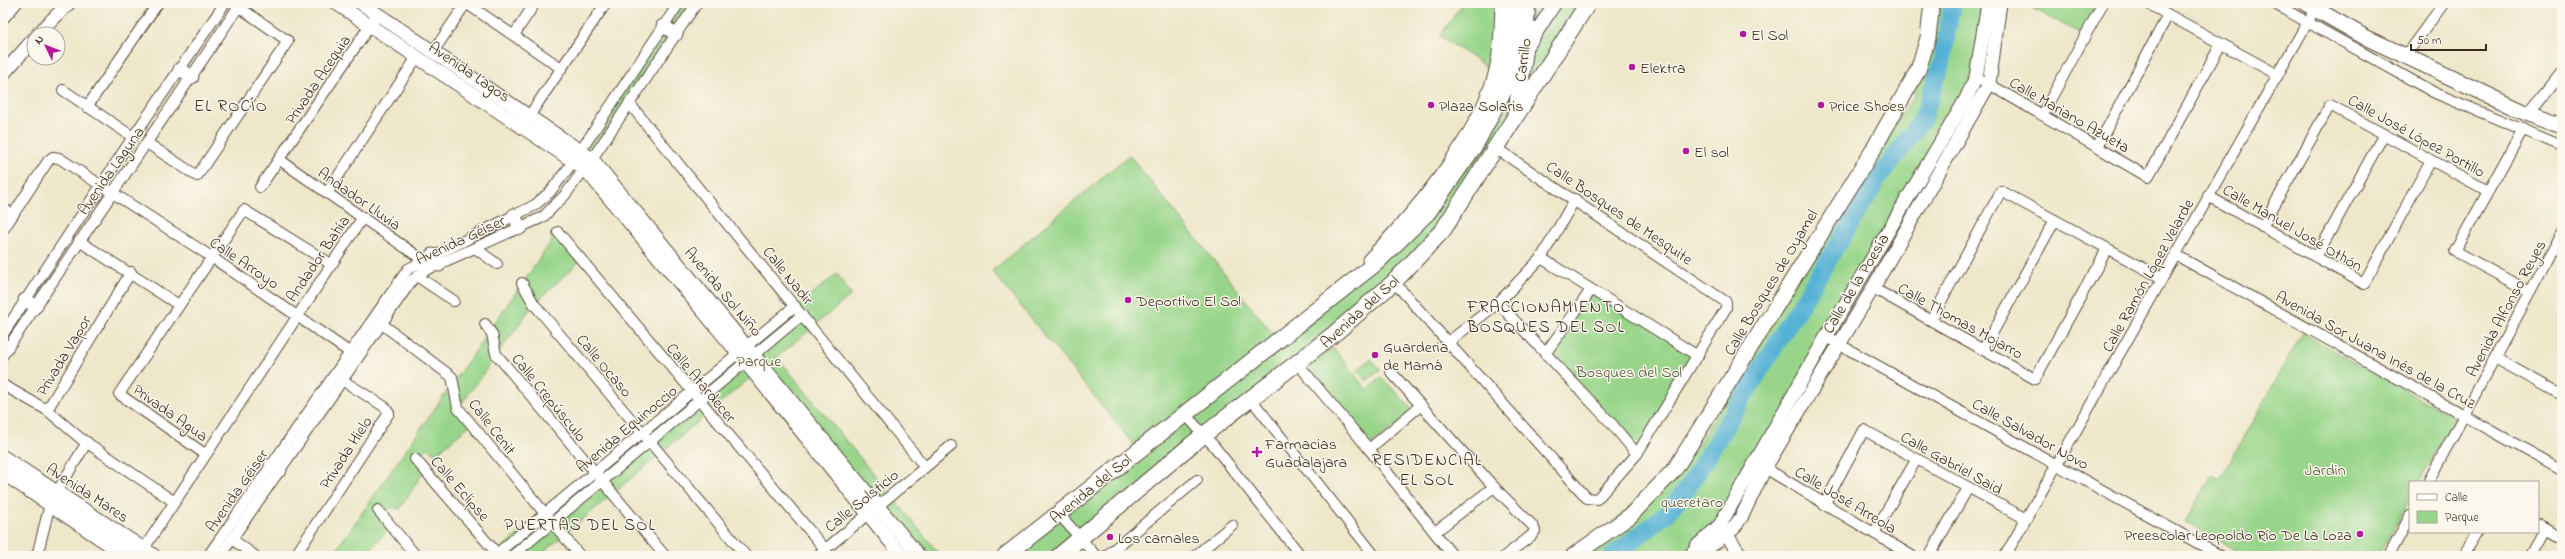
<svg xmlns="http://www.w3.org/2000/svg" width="2565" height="559" font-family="'Indie Flower',sans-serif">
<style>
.green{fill:#98d58a;stroke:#6a8054}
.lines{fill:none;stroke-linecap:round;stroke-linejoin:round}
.river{stroke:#57b2d5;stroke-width:18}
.minor-casing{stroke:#564638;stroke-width:12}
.tertiary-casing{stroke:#564638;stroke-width:15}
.secondary-casing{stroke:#564638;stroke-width:17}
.primary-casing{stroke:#564638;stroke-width:18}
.minor{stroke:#fff;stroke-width:10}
.tertiary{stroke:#fff;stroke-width:13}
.secondary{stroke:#fff;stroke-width:15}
.primary{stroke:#fff;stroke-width:16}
.poi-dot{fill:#b5179e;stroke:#fbf7ec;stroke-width:1.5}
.labels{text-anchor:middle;stroke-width:3;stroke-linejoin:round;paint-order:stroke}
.poi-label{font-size:16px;fill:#3b2a1e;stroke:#fbf7ec;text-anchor:start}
.street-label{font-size:16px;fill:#3b2a1e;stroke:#fbf7ec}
.park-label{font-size:16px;fill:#525539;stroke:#fbf7ec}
.neighbourhood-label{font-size:17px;letter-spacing:1px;fill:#3b2a1e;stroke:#fbf7ec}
</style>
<rect width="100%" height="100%" fill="#fbf7ec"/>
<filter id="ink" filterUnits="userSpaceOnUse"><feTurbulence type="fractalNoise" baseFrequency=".025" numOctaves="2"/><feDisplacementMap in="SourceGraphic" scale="8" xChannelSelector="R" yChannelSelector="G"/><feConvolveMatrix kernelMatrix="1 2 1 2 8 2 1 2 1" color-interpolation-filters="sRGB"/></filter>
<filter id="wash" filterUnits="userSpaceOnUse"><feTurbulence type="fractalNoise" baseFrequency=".012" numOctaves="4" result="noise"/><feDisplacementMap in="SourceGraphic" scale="16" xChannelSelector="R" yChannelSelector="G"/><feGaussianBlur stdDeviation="0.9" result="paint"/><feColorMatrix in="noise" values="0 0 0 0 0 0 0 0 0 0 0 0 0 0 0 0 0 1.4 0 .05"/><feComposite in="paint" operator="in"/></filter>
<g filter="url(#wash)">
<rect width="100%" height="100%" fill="#eee7ca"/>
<g class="green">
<path d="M336,3H361L563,139L745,348L837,274L851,295L777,357L941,556H902L751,377L539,556H492L738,353L585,169Z"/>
<path d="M684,3H691L593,150L587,146Z"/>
<path d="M1463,3H1531L1532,19L1544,3H1586L1513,121L1402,270L1051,556H1017L1141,454L992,271L1129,155L1277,339L1392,247L1458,148L1492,71L1440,36Z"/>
<path d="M1931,3H1988L1979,61L1952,121L1720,525L1677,556H1575L1696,448L1849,187L1914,97Z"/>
<path d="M2023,3H2082L2098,12L2085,36Z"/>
<path d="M558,232L581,260L534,304L458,408L471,424L436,454L428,448L416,458L425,469L400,509L391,507L382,515L389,528L365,556H356L350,553L347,556H332Z"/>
<path d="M1591,290L1698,356L1637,454L1545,354Z"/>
<path d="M2302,333L2455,418L2419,482H2410V499L2378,556H2247L2185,522L2212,475L2220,479Z"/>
<path d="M1333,348L1368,391L1381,377L1414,411L1370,446L1310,367Z"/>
<path d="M1371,359L1381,370L1366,381L1357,370Z"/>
</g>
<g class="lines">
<path class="river" d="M1613,556L1665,515L1686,490L1878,179L1922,120L1942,63L1952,3"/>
</g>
</g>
<g filter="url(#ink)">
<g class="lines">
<defs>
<g id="minor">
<path d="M466,3L561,68"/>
<path d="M2147,3L2278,75"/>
<path d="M2273,3L2435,93L2562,146"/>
<path d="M3,19L17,3"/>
<path d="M514,35L535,3"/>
<path d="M433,52L466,3"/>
<path d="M2405,56L2444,3"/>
<path d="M1984,81L2148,177L2221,44"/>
<path d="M63,90L133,137"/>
<path d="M629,103L925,467"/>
<path d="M87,107L158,3"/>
<path d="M2528,114L2562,72"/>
<path d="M2042,115L2103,3"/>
<path d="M529,116L606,3"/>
<path d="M2523,129L2455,251L2530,292"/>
<path d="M147,143L197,176L288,41L239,7"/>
<path d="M2097,147L2168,15"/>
<path d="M280,160L423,260"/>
<path d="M260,187L373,21"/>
<path d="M327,193L417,57"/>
<path d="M2208,196L2364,284L2431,160"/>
<path d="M3,208L13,215"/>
<path d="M2262,227L2330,105L2488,191"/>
<path d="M3,230L48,161L53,157L59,158L210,256L355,356"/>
<path d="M558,232L825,549"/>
<path d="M79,241L179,305"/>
<path d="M475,248L497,264"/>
<path d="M2176,255L2562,470"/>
<path d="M2316,257L2384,134"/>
<path d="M1541,258L1698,356"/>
<path d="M417,276L454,301"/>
<path d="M1394,282L1587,498L1597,499L1637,454L1726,308V302L1497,149"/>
<path d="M522,283L534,304L746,556"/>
<path d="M1873,288L2035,379L2107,249"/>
<path d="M1498,303L1611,423L1637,454"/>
<path d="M1931,320L2001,191L2162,278"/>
<path d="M382,324L452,377L458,408L580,556"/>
<path d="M485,324L492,334L496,354L665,556"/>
<path d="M3,334L133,137L225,3"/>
<path d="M1826,337L2221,556"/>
<path d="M1447,343L1498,303L1541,258L1575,199"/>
<path d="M1983,350L2055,220"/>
<path d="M1545,354L1591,290"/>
<path d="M3,355L241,3"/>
<path d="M2495,358L2562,395"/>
<path d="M1298,364L1369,449L1453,556"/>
<path d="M1391,372L1494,487L1533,526L1535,531L1531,536L1505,556"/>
<path d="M3,385L47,410L80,438L173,501"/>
<path d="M1251,399L1375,556"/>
<path d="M47,410L131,272"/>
<path d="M1184,413L1214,446L1301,556"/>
<path d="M1369,449L1420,406"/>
<path d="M205,454L119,394L244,210L331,264"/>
<path d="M415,459L499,556"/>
<path d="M1765,468L1912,556"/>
<path d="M2428,482L2562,233"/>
<path d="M57,492L87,442"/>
<path d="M1824,505L1864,430L2026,519"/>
<path d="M378,510L416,556"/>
<path d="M1058,513L1096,556"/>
<path d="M2538,525L2562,539"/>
<path d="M1435,532L1494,487"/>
<path d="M1874,533L1916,460"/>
<path d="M232,539L255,556"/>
<path d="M143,550L363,217"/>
<path d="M37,556L50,504"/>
<path d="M208,556L408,269L535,205L550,192L573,162L679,3"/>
<path d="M220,556L412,280L426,270L543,217L565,195L592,159L697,3"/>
<path d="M295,556L389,413L385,407L342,380"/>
<path d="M494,556L795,306"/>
<path d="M512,556L802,315"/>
<path d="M817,556L951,446"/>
<path d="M1106,556L1197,480"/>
<path d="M1195,556L1232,525"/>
<path d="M1688,556L1697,546"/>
<path d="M1929,556L1968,488"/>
<path d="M2005,556L2315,9"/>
<path d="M2389,556L2410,516"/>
<path d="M2464,556L2477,532"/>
<path d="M2530,556L2545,529"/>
</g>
<g id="tertiary">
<path d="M336,3L585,169L738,353L902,556"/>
<path d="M361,3L592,159L919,556"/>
<path d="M663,26L676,34"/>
<path d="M38,34L69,3"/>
<path d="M1525,50L1555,3"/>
<path d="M180,69L192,77"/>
<path d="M3,74L34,39"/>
<path d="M514,215L520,228"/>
<path d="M432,255L439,265"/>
<path d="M1369,260C1414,214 1473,143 1493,81C1501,57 1501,28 1502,3"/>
<path d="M25,300L36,306"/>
<path d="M271,465L280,470"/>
<path d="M1722,528L1739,553L1744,556"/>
<path d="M1700,554L1733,529L1742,516L1765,468L1873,288L1989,84L2000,3"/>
<path d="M1701,555L1697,546L1720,525L1725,516L1826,337L1966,99L1976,77L1988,3"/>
</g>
<g id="secondary">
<path d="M2305,3L2363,36L2528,114L2562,126"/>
<path d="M3,458L153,556"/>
<path d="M3,472L128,556"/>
<path d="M1573,556L1630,516L1675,469L1873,150L1918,70L1928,38L1932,3"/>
</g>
<g id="primary">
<path d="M1516,115L1525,50L1527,3"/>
<path d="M1005,556L1376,263L1428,212L1475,145L1504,90L1511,57L1516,3"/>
<path d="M1059,556L1191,445L1334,334L1394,282L1443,230L1588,3"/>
</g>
</defs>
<use href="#minor" class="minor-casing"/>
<use href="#tertiary" class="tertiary-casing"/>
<use href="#secondary" class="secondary-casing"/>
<use href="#primary" class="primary-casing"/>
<use href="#minor" class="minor"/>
<use href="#tertiary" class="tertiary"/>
<use href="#secondary" class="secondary"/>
<use href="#primary" class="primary"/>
</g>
</g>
<g class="poi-dot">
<circle cx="1743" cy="34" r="4"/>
<circle cx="1632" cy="67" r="4"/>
<circle cx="1431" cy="105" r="4"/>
<circle cx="1821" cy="105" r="4"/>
<circle cx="1686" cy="151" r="4"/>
<circle cx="1128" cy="300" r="4"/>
<circle cx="1375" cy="355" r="4"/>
<path d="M1255 446h4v4h4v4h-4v4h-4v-4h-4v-4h4z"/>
<circle cx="2360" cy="534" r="4"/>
<circle cx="1110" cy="537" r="4"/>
</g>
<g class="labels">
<g class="poi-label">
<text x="1751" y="40">El Sol</text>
<text x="1640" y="73">Elektra</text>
<text x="1439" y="111">Plaza Solaris</text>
<text x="1829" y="111">Price Shoes</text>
<text x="1694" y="157">El sol</text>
<text x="1136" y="306">Deportivo El Sol</text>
<text x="1383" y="352">Guarderia<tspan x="1383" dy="18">de Mamá</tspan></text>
<text x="1265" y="449">Farmacias<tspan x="1265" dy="18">Guadalajara</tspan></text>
<text x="2352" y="540" text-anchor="end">Preescolar Leopoldo Río De La Loza</text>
<text x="1118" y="543">Los carnales</text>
</g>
<g class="street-label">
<text transform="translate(1522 60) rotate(-82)" y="6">Carrillo</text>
<text transform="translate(470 71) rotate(34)" y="6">Avenida Lagos</text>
<text transform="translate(317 79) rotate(-56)" y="6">Privada Acequia</text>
<text transform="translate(2070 114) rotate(30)" y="6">Calle Mariano Azueta</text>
<text transform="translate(2417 135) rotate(29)" y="6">Calle José López Portillo</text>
<text transform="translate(110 170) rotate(-55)" y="6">Avenida Laguna</text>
<text transform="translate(360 198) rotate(35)" y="6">Andador Lluvia</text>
<text transform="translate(1620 212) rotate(34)" y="6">Calle Bosques de Mesquite</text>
<text transform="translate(2293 227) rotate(30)" y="6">Calle Manuel José Othón</text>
<text transform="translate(460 239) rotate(-25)" y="6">Avenida Géiser</text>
<text transform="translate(317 258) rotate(-56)" y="6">Andador Bahía</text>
<text transform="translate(245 262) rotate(34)" y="6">Calle Arroyo</text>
<text transform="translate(789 275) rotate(51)" y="6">Calle Nadir</text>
<text transform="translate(2147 275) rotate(-61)" y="6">Calle Ramón López Velarde</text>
<text transform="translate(1770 282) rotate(-59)" y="6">Calle Bosques de Oyamel</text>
<text transform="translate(1855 283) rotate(-59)" y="6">Calle de la Poesía</text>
<text transform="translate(724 291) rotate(50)" y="6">Avenida Sol Niño</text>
<text transform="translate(2505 308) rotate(-62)" y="6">Avenida Alfonso Reyes</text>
<text transform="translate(1359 311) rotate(-42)" y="6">Avenida del Sol</text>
<text transform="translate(1961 320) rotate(29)" y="6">Calle Thomas Mojarro</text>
<text transform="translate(2376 349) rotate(29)" y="6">Avenida Sor Juana Inés de la Cruz</text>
<text transform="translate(63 355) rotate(-59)" y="6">Privada Vapor</text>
<text transform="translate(605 365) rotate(50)" y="6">Calle Ocaso</text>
<text transform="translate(702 382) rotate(50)" y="6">Calle Atardecer</text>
<text transform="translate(550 397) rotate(51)" y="6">Calle Crepúsculo</text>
<text transform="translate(171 412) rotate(35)" y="6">Privada Agua</text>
<text transform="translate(493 426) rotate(52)" y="6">Calle Cenit</text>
<text transform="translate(626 428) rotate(-40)" y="6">Avenida Equinoccio</text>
<text transform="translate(2031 433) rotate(29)" y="6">Calle Salvador Novo</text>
<text transform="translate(345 452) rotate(-57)" y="6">Privada Hielo</text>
<text transform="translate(1952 462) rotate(29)" y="6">Calle Gabriel Said</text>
<text transform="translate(461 488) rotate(49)" y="6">Calle Eclipse</text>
<text transform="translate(1090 488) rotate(-39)" y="6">Avenida del Sol</text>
<text transform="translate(236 490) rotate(-55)" y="6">Avenida Géiser</text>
<text transform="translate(88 492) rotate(33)" y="6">Avenida Mares</text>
<text transform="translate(1846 499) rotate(31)" y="6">Calle José Arreola</text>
<text transform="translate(861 500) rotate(-39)" y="6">Calle Solsticio</text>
</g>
<g class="park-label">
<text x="759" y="366">Parque</text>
<text x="1629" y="377">Bosques del Sol</text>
<text x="2325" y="475">Jardin</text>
<text x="1692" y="507">queretaro</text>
</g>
<g class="neighbourhood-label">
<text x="231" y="111">EL ROCÍO</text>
<text x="1546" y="312">FRACCIONAMIENTO<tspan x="1546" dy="20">BOSQUES DEL SOL</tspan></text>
<text x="1427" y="465">RESIDENCIAL<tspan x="1427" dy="20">EL SOL</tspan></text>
<text x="580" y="530">PUERTAS DEL SOL</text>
</g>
</g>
<rect width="2565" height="559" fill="none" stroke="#fbf7ec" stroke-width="16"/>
<rect x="2409" y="481" width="130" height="52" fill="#fbf7ec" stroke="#aea59a"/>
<rect x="2417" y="494" width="20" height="6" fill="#ffffff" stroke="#aea59a"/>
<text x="2445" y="501" font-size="12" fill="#3b2a1e">Calle</text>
<rect x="2417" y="511" width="20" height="12" fill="#98d58a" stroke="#aea59a"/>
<text x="2445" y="521" font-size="12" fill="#3b2a1e">Parque</text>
<g transform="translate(46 46) rotate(313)"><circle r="19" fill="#fbf7ec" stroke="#aea59a"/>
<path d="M0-3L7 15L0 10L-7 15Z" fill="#b5179e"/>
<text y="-6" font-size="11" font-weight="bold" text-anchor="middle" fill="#3b2a1e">N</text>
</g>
<path d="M2411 44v6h75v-6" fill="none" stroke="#3b2a1e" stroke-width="2"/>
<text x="2417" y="44" font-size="12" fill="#3b2a1e" stroke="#fbf7ec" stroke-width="3" paint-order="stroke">50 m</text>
</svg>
